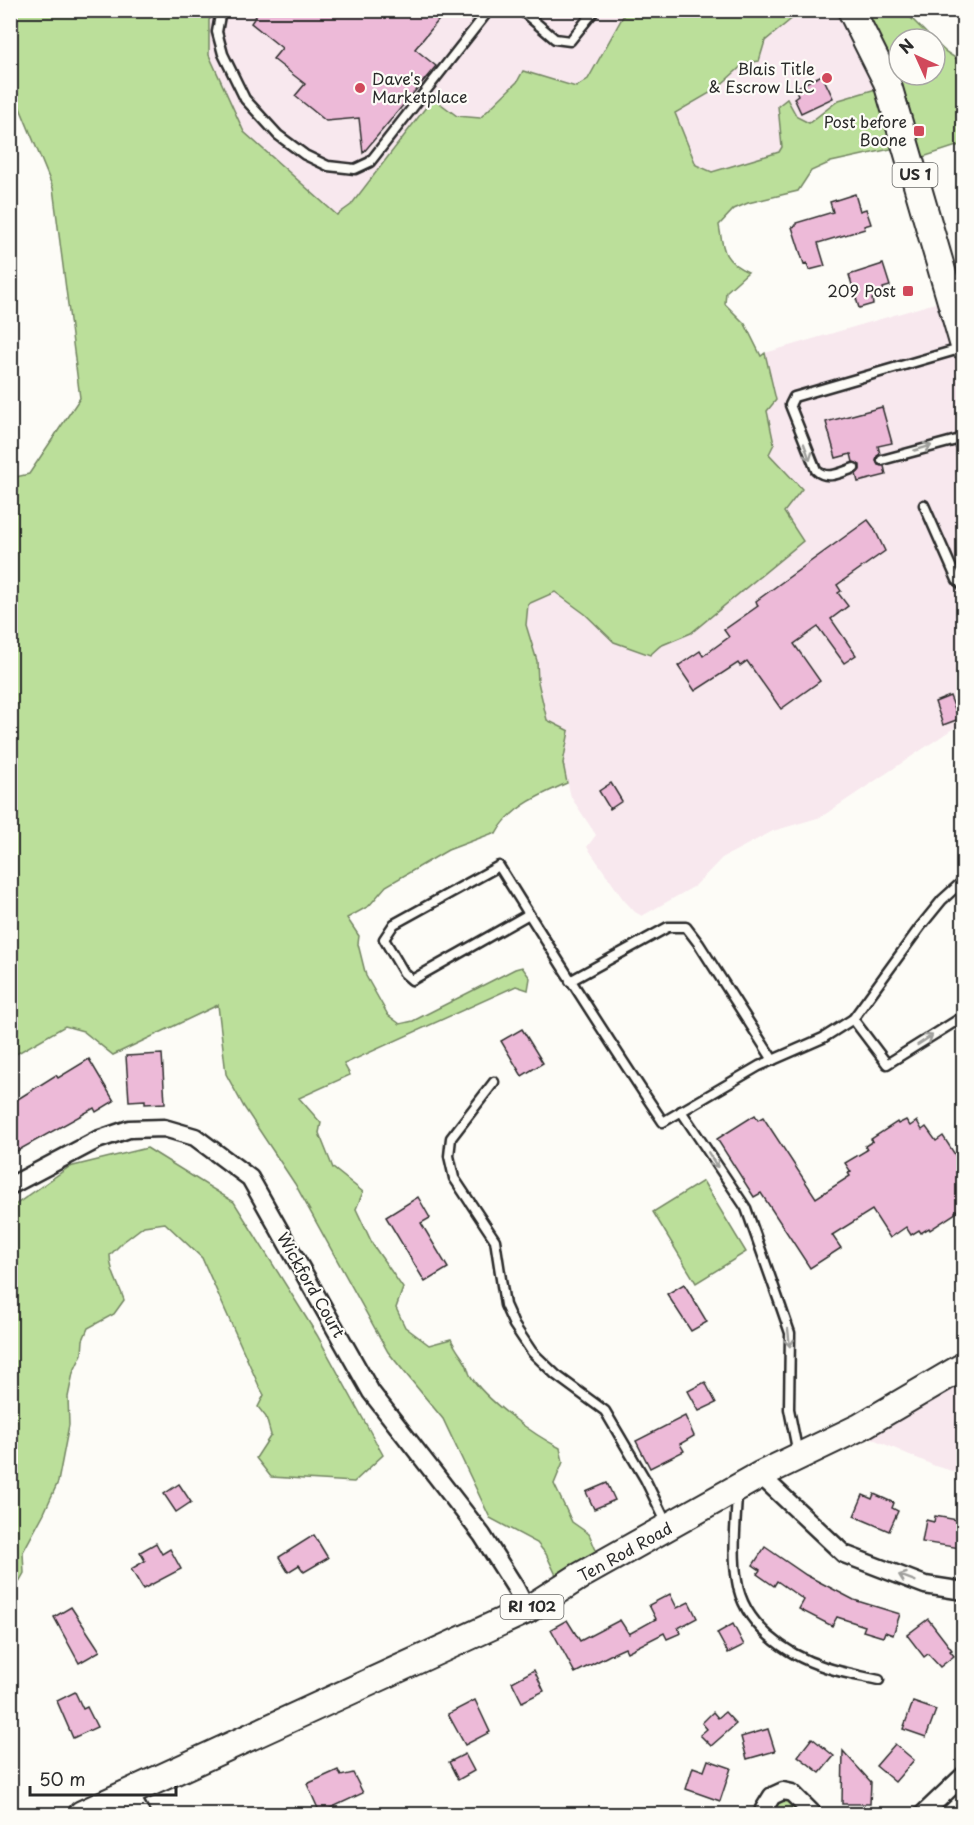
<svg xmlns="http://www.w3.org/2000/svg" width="974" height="1825" font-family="'Playpen Sans',sans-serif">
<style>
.built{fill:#f8e8ee}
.green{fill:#bbdf9a;stroke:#738562;stroke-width:1.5}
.building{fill:#edbad8;stroke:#2b2b2b;stroke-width:1.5}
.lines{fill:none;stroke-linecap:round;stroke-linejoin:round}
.service-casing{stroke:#2b2b2b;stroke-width:13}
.minor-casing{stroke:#2b2b2b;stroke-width:21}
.primary-casing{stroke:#2b2b2b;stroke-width:30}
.service{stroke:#fdfcf7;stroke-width:8}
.minor{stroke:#fdfcf7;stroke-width:16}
.primary{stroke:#fdfcf7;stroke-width:26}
.oneway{stroke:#9e9e9b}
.poi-dot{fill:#d1495b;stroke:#fdfcf7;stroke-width:2}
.labels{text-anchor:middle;stroke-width:4.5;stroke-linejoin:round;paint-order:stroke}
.shield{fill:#fdfcf7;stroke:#6a6a68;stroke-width:1.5}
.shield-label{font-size:15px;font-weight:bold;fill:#2b2b2b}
.poi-label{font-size:16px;fill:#2b2b2b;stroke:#fdfcf7;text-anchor:end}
.street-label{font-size:16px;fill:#2b2b2b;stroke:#fdfcf7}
</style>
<rect width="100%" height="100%" fill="#fdfcf7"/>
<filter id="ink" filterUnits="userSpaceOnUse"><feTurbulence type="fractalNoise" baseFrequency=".0167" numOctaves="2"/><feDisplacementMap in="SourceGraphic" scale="12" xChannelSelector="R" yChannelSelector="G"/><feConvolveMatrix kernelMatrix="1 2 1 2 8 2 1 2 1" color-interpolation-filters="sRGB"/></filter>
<g filter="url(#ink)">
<g class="built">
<path d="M217,11H626L588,79L575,87L523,71L517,82L480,119L457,116L433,98L351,205L337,215L244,132L209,55V20Z"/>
<path d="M801,11H852L886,86L839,100L809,123L797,117L787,99L778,106L782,147L779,152L712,172L696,165L675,113L715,90L745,63L759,61L765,41Z"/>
<path d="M942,301L964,360L963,722L821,817L773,831L722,858L695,886L642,916L635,912L623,899L587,847L596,835L571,797L563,763L569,731L547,720L538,682L537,661L526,625L528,604L555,591L585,614L614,642L649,655L660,646L691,632L803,541L784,512L802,489L769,454L774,444L767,411L775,391L768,370L765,353Z"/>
<path d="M963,1377V1474L935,1466L873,1439L867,1434Z"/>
</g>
<g class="green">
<path d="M11,11H217L209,20V55L244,132L337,215L351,205L433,98L457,116L480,118L517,82L523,71L576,87L588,79L626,11H801L765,41L759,61L745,63L715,90L675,113L696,165L712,172L779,152L782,147L778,106L787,99L797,117L809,123L839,100L886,86L853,11H904L932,39H899V75H935V42L946,52L963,63V144L917,159L904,146L831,162L811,171L798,191L748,203L734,209L719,225C723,250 723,261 748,272L726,292L725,304L745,324L761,356L765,353L776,400L767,411L774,444L769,454L802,489L784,512L803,541L691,633L660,646L650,655L614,642L585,614L555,592L528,604L526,625L537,661L538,682L547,720L569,731L563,763L567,783C541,795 511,806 496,834L493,833L448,850L386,886L369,906L347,918L359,936L358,944L366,976L388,1015L400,1024L413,1021L515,969L522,967L530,978L528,990L516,986L344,1064L350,1075L299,1098L321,1123L319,1133L333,1168L363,1192L356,1209L373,1245L403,1288L396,1308L405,1327L429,1345L451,1339C455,1348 460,1354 465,1362C468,1366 468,1371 470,1375C485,1400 534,1435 560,1448L563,1462L554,1484L572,1522L589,1534L598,1555L556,1575L546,1554L537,1543L490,1518L443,1419L388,1352L295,1184L244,1107L226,1074L218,1005L113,1055L83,1031L65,1026L11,1057V478L29,474L80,398L53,188L11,86Z"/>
<path d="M147,1148L234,1202L317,1335L383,1455L354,1482L271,1477L256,1458L271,1435L266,1417L258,1407L264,1395L259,1386L202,1258L165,1223L144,1226L123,1242L110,1255C110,1272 119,1284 124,1300L114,1314L88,1328L83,1340L82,1354L73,1373L68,1397L69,1425L58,1482L44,1513L23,1552L24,1573L11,1596V1208L69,1167Z"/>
<path d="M703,1181L746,1252L696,1283L653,1212Z"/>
<path d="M776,1796L786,1800L799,1814H775L771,1810Z"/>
</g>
<g class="building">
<path d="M260,10H447L415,49L436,66L363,153L359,118L326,121L295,96L305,84L273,59L282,48L251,23Z"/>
<path d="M822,75L833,98L801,113L794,98L798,95L795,88Z"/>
<path d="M855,194L860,211L866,209L871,224L864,226L865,229L818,243L825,266L809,270L807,263L804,264L792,227L796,226V223L833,212L830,202Z"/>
<path d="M883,264L890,286L883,288L885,294L872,299L873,304L859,308L849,275Z"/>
<path d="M882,407L892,443L878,446L880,454L877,456L876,461L878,465L884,466L886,475L858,482L856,474L860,470V465L853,462L851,454L836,458L826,422Z"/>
<path d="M868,520L874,528L885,551L837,585L841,591L838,593L848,606L831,619L856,655L844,663L818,627L794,644L820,681L781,709L747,661L740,666L738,663L695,691L678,666L700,651L703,656L729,637L724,630L758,606L756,601Z"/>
<path d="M950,696L959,719L943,725L935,702Z"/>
<path d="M611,783L622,801L610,809L599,791Z"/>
<path d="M522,1029L543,1063L522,1076L501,1041Z"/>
<path d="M162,1054L165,1103L145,1104V1100L129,1101L126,1056Z"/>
<path d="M89,1059L114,1101L96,1112L94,1108L10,1155V1104L56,1075L58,1078Z"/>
<path d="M755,1115L758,1120L763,1117L816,1198L850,1176L848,1173L851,1172L845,1163L867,1150L865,1146L873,1141L871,1139L897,1122L898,1124L906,1120L910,1126L917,1121L922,1130L926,1127L936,1141L943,1136L963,1167V1195L957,1199L962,1206L955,1212L956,1213L930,1230L929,1228L921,1233L919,1230L911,1235L906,1227L890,1238L872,1210L832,1235L841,1248L810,1268L761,1193L754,1197L717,1139Z"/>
<path d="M418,1197L430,1218L421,1223L448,1268L425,1282L386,1217Z"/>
<path d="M684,1284L707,1322L691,1331L667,1294Z"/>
<path d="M705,1382L716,1403L699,1411L688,1391Z"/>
<path d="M685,1416L694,1436L680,1444L684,1451L650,1468L636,1441Z"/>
<path d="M607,1483L615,1500L594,1509L586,1492Z"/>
<path d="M179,1484L191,1502L176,1512L164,1494Z"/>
<path d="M874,1494L894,1503L892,1508L898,1511L889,1531L854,1516L863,1495L872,1499Z"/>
<path d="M935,1516L963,1521L960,1548L922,1542L926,1520L934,1522Z"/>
<path d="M314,1535L328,1558L304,1572L299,1565L288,1572L279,1557Z"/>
<path d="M156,1543L162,1554L170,1549L181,1569L143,1589L131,1569L145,1561L140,1552Z"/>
<path d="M765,1547L806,1575L854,1600L900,1614L893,1635L885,1632L883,1637L863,1631L865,1626L837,1617L832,1626L799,1609L804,1600L777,1581L774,1586L757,1574L760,1570L753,1565Z"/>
<path d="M670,1594L677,1608L689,1602L697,1618L678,1628L681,1633L667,1639L664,1633L627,1652L625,1648L614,1653L575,1673L551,1629L567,1620L580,1641L620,1620L629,1634L656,1619L649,1605Z"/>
<path d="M71,1607L100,1651L79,1663L54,1617Z"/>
<path d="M928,1619L952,1650L950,1651L954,1656L940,1667L928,1654L924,1657L907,1635Z"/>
<path d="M733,1624L744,1645L728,1653L717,1633Z"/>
<path d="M534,1670L544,1691L522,1702L512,1682Z"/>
<path d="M75,1692L83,1709L87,1707L97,1727L73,1738L57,1701Z"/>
<path d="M475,1700L490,1732L465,1745L448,1714Z"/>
<path d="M913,1702L936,1710L926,1737L903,1729Z"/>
<path d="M713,1712L718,1718L725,1712L736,1724L711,1746L700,1735L707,1729L702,1723Z"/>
<path d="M768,1729L775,1751L747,1759L741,1737Z"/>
<path d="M812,1738L834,1756L820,1773L798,1756Z"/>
<path d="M895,1744L914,1760L895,1782L876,1766Z"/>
<path d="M843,1751L871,1782L870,1804H842Z"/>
<path d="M465,1754L474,1771L458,1780L449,1762Z"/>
<path d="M708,1760L731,1768L720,1801L686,1789L693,1767L704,1771Z"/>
<path d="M338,1770L341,1776L353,1773L363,1793L320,1813L307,1784Z"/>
</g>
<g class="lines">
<defs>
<g id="service">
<path d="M221,10L217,32L223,54L245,99L278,135L305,155L328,166L355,169L370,162L489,10"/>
<path d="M521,10L555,39L570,41L595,10"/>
<path d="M882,460L964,438"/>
<path d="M854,468C842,472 827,481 816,470L790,405L794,397L963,348"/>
<path d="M924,505L957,580L964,587"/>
<path d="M529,914L412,980L404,973L384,939L394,924L499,866C553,953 607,1038 663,1122L759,1066L823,1038L853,1019L920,927L942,900L964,880"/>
<path d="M570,981L668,927H686L699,944L773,1060"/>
<path d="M853,1019L887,1064L964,1016"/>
<path d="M494,1082L451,1138L449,1156L454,1178L495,1240L505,1305L514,1325L532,1352L556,1375L605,1411L645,1479L667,1524"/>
<path d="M681,1111L746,1208L781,1307L790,1333L789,1409L798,1454"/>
<path d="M737,1494C736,1522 732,1552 737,1581C743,1624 786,1655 825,1667C842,1673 861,1676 879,1680"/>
</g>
<g id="minor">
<path d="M10,1186L97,1140L129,1129L164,1128L195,1137L250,1178L371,1392L482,1535L515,1587L527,1610"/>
<path d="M760,1475L844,1554L925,1585L964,1591"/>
<path d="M130,1794L141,1814"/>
<path d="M767,1814L764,1809L772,1796L783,1791L792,1793L813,1814"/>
<path d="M923,1814L964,1775"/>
</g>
<g id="primary">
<path d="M851,10L887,82L964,346"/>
<path d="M82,1814L527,1610L580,1576L760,1475L860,1427L964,1366"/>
</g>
</defs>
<use href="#service" class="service-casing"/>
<use href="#minor" class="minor-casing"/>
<use href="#primary" class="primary-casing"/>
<use href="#service" class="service"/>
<use href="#minor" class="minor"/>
<use href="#primary" class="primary"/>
</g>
<defs><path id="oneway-shaft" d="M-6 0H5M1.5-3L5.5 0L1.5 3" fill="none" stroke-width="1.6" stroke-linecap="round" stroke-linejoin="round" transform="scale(1.5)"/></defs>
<g class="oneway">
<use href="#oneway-shaft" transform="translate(923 448) rotate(-16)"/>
<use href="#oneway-shaft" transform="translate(807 452) rotate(70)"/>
<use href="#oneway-shaft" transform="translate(925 1040) rotate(-33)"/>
<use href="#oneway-shaft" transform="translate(713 1160) rotate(58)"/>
<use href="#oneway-shaft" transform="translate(789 1338) rotate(84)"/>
<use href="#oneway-shaft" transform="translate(907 1578) rotate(-159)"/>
</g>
</g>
<g class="poi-dot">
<circle cx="827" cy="78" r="6"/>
<circle cx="360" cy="88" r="6"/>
<rect x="913" y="125" width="12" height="12" rx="3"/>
<rect x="902" y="285" width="12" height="12" rx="3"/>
</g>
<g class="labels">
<g class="shield">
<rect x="892.5" y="163" width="45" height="24" rx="4.5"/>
<rect x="500.5" y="1595" width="63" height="24" rx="4.5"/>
</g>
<g class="shield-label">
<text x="915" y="180">US 1</text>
<text x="532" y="1612">RI 102</text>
</g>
<g class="poi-label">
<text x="815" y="75">Blais Title<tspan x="815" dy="18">&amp; Escrow LLC</tspan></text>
<text x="372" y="85" text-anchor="start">Dave's<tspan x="372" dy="18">Marketplace</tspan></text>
<text x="907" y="128">Post before<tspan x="907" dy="18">Boone</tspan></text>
<text x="896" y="297">209 Post</text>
</g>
<g class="street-label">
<text transform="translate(311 1285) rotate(60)" y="6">Wickford Court</text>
<text transform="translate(625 1552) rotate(-29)" y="6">Ten Rod Road</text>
</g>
</g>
<rect width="974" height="1825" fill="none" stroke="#fdfcf7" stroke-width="36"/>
<rect x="18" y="18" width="938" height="1789" fill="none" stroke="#2b2b2b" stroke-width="2" filter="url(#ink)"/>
<g transform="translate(917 57) rotate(315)"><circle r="28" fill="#fdfcf7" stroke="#a9a8a5" stroke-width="1.5"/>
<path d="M0-4.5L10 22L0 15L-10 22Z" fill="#d1495b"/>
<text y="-9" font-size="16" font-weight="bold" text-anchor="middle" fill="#2b2b2b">N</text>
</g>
<path d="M30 1786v9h146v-9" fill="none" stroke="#2b2b2b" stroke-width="3"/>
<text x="39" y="1786" font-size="18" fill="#2b2b2b" stroke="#fdfcf7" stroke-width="4.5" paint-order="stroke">50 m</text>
</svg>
